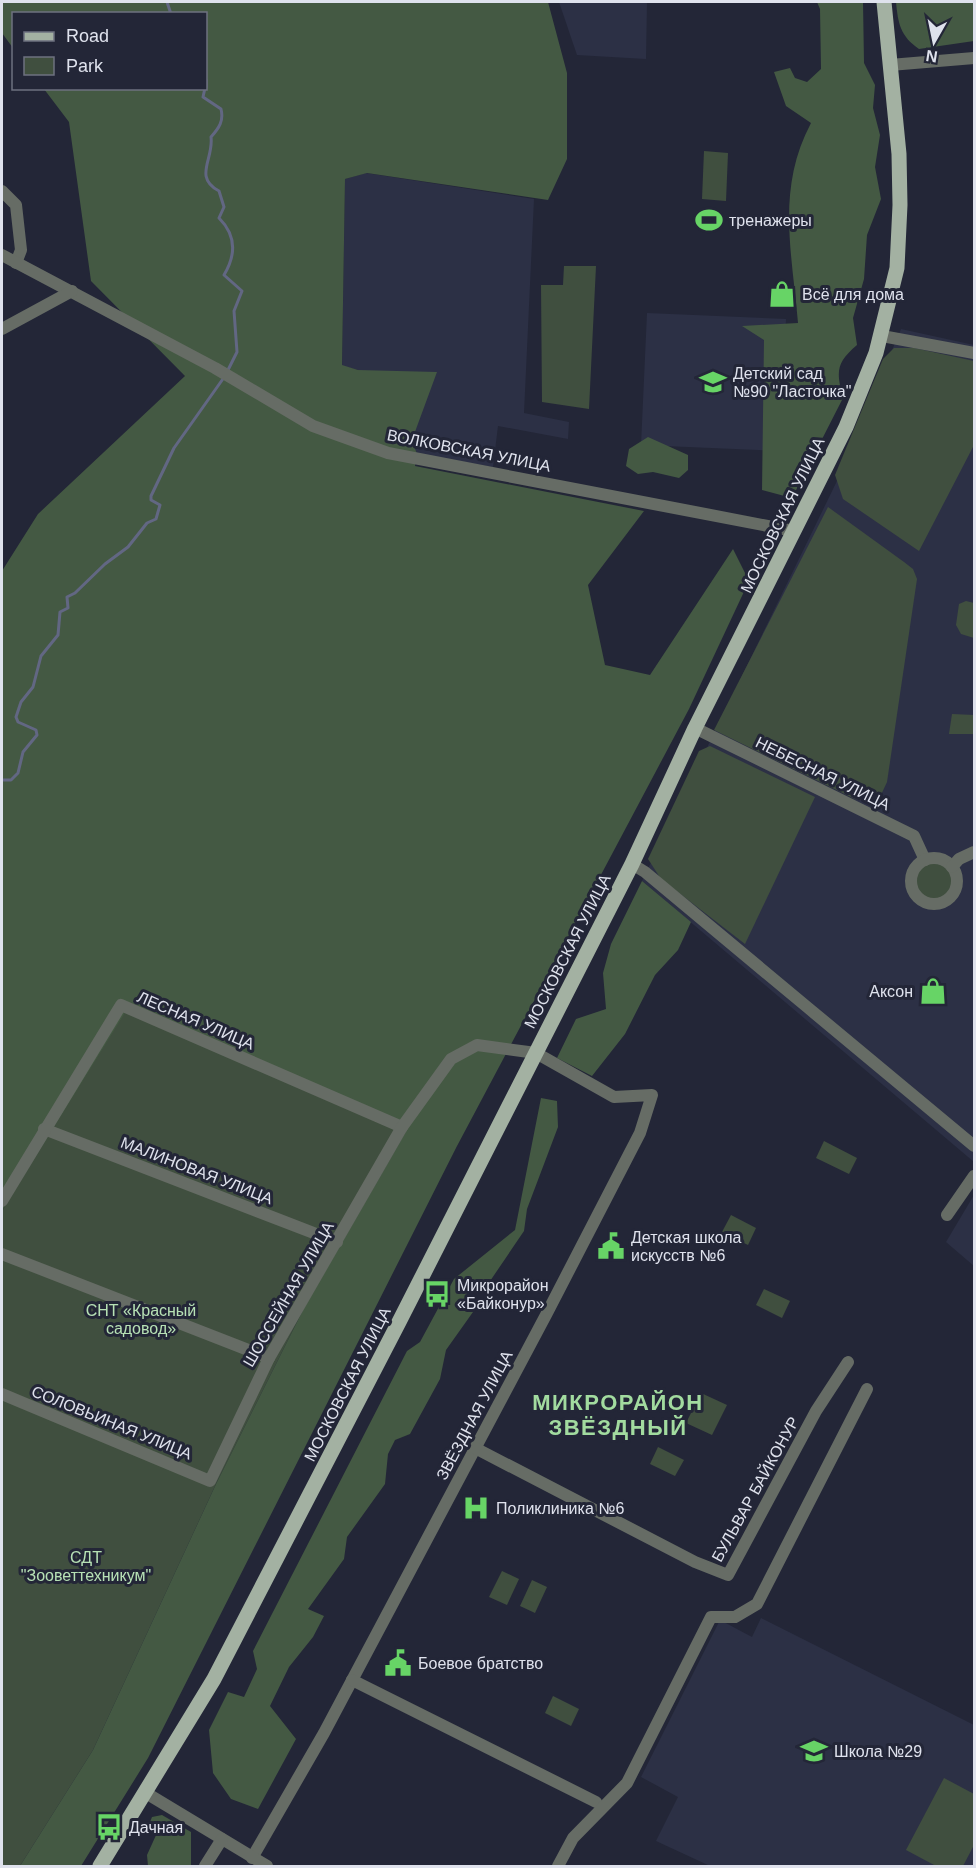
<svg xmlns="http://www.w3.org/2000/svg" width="976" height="1868" font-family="Arial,sans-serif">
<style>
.built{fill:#2c3045}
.green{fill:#404f3f}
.forest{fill:#445943}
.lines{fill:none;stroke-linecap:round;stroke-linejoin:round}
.stream{stroke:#626783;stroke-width:3}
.minor{stroke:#666c65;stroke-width:12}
.major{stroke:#a3b1a2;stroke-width:15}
.labels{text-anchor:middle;stroke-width:6;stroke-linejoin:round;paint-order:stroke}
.poi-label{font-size:16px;fill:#dfe2ed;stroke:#232637;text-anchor:start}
.street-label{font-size:16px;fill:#dfe2ed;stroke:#232637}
.park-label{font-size:16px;fill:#b7e1b5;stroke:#232637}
.district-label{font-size:22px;font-weight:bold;letter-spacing:1.5px;fill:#a2db9f;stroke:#232637}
</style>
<rect width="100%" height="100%" fill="#232637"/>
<g class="built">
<path d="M559,2H647L646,59L577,55Z"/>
<path d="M366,173L534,199L524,413L569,422L568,439L498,426L493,467L417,454L412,441L358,370L342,366L345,179Z"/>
<path d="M647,313L786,319L780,451L641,445Z"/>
<path d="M901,329L974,345V1162L642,881L836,483Z"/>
<path d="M974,1195V1266L946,1242Z"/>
<path d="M761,1618L974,1725V1866H710L656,1841L678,1797L641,1777L720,1620L752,1637Z"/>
</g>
<g class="green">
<path d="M704,151L728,153L726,201L702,199Z"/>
<path d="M564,266H596L589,409L542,402L541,285H563Z"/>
<path d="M894,348H914L974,361V445L919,551L843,499L835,475L883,359Z"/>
<path d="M828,507L904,562L913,569L917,579L887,782L880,797L870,802L855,799L714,730Z"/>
<path d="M966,601L974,603V638L961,634L956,625L959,604Z"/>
<path d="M952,714L974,715V734H949Z"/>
<path d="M710,746L815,797L745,944L661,879L648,859L699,751Z"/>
<circle cx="934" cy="881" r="18"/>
<path d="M125,1011L408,1128L304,1308L216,1484L93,1750L20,1866H2V1211Z"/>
<path d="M824,1141L857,1158L849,1174L816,1158Z"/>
<path d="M731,1215L756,1228L748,1245L722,1232Z"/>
<path d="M764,1289L790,1301L782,1318L756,1305Z"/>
<path d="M701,1393L727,1405L712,1435L686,1423Z"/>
<path d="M658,1447L684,1460L675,1476L650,1464Z"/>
<path d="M502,1571L519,1579L507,1605L489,1597Z"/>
<path d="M532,1580L547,1587L535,1613L520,1606Z"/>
<path d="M553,1696L579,1709L571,1726L545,1713Z"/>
<path d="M944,1778L974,1794V1845L963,1866H936L906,1850Z"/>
</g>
<g class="forest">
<path d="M2,2H548L567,73V159L548,200L367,173L345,179L342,365L358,370L437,372L412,440L417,454L415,466L644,511L588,585L605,665L650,675L733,549L749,581L689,709L457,1146L148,1758L81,1866H20L93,1750L216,1484L304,1308L408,1128L126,1011L2,1211V571L38,514L185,376L91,281L69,122L44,89L206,88V14H14L13,48L2,33Z"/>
<path d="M817,2H863L864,63L875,85L873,108L880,135L875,167L881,199L867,235L864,279L853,318L857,345C836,363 836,371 843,398L792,498L762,490L764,340L742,326L798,323C792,252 776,189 811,123L786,106L774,72L790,68L795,78L807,82L821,69L820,9Z"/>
<path d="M896,2H974V41L919,49C900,36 898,23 896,2Z"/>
<path d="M648,437L688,455V470L679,478L653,472L638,474L626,466L629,449Z"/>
<path d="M642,881L691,922L678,950L655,975L625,1034L592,1076L557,1058L576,1019L606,1009L603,973L611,944Z"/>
<path d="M541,1098L557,1101L558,1127L527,1209L524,1231L484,1290L471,1291L463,1302L473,1312L446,1350L440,1379L410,1434L395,1440L388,1454L385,1484L347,1537L344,1559L308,1609L324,1616L313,1637L289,1667L270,1706L296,1739L258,1809L231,1799L213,1773L209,1730L228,1692L244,1697L257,1669L253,1651L407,1351L420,1342L454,1279L515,1230Z"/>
<path d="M162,1815L191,1832V1866H148L147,1855L157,1833L148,1827L152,1817Z"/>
</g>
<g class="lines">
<g class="stream">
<path d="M167,2L171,14"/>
<path d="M206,80V87"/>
<path d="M205,88L203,97L221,109C224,121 219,128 211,137C214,159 193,177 219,191L224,207L219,218C237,236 236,255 224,275L242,291L234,311L237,352L228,370"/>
<path d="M2,780H11L18,773L23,752L37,735L36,730L18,722L16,717L21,702L33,687L41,656L58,635L60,612L68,608L67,597L75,593L105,564L128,547L147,523L156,519L160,505L151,500V496L174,448L225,376"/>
</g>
<g class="minor">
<path d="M890,65L974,58"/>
<path d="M2,191L16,205L21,250L16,263"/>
<path d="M2,255L215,368L313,426L388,453L794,531"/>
<path d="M2,329L72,291"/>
<path d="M882,336L974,353"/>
<path d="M695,728L914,836L925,860"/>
<circle cx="934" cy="881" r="23"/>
<path d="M632,864L645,872C754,964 865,1054 974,1146"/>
<path d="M952,867L959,859L974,852"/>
<path d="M44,1129L337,1242"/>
<path d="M2,1201L121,1005L402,1127"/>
<path d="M947,1215L974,1176"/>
<path d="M2,1254L269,1358"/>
<path d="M2,1394L210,1481L269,1358L402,1127L451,1059L477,1045L536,1053L614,1097L652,1095L640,1133L547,1313L324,1733L252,1858"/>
<path d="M475,1448L695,1562L728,1575L816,1411L848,1362"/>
<path d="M352,1680L596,1802"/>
<path d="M146,1793L267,1866"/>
<path d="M205,1866L222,1839"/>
<path d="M558,1866L573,1838L627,1783L711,1617H735L757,1604L867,1389"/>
</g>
<path class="major" d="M100,1866L214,1679L399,1322L632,864L695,728L846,427L876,353L897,268L900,205L899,154L884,2"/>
</g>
<defs>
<symbol id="stadium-bare" viewBox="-9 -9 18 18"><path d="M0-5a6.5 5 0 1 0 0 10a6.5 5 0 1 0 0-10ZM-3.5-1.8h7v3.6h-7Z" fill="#67d466" stroke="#232637" stroke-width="2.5" paint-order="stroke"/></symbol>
<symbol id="shop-bare" viewBox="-9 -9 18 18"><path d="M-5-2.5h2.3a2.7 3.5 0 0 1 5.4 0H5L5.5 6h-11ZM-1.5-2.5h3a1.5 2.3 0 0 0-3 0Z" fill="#67d466" stroke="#232637" stroke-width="2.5" paint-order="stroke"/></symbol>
<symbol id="school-bare" viewBox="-9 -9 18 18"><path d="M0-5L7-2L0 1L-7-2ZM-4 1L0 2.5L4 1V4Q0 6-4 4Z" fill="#67d466" stroke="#232637" stroke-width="2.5" paint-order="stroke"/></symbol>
<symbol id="civic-bare" viewBox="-9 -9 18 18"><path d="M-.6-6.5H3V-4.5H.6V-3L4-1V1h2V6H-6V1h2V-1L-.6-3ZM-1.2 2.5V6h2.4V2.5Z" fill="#67d466" stroke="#232637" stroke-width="2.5" paint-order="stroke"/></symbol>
<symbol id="bus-bare" viewBox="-9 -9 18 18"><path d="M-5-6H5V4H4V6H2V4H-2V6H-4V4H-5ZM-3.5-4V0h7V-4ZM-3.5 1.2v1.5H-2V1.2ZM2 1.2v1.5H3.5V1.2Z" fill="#67d466" stroke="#232637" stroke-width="2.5" paint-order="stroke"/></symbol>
<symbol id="hospital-bare" viewBox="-9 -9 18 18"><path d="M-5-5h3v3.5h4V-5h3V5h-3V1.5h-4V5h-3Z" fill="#67d466" stroke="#232637" stroke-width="2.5" paint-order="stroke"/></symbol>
</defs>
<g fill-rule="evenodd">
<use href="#stadium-bare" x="690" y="201" width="38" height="38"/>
<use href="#shop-bare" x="763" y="275" width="38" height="38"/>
<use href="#school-bare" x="694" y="363" width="38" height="38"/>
<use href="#shop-bare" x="914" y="972" width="38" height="38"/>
<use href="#civic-bare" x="592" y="1227" width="38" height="38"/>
<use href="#bus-bare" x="418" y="1275" width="38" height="38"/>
<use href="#hospital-bare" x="457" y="1489" width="38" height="38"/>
<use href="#civic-bare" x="379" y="1644" width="38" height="38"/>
<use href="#school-bare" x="795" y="1732" width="38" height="38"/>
<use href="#bus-bare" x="90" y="1808" width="38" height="38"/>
</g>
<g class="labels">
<g class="poi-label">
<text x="729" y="226">тренажеры</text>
<text x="802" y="300">Всё для дома</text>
<text x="733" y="379">Детский сад<tspan x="733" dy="18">№90 "Ласточка"</tspan></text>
<text x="913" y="997" text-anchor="end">Аксон</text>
<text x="631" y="1243">Детская школа<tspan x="631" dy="18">искусств №6</tspan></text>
<text x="457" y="1291">Микрорайон<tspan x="457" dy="18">«Байконур»</tspan></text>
<text x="496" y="1514">Поликлиника №6</text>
<text x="418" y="1669">Боевое братство</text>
<text x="834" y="1757">Школа №29</text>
<text x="129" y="1833">Дачная</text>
</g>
<g class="street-label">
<text transform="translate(469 450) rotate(11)" y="6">ВОЛКОВСКАЯ УЛИЦА</text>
<text transform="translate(782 515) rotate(-64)" y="6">МОСКОВСКАЯ УЛИЦА</text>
<text transform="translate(823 773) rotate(26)" y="6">НЕБЕСНАЯ УЛИЦА</text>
<text transform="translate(567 951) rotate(-63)" y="6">МОСКОВСКАЯ УЛИЦА</text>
<text transform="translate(196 1020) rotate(23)" y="6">ЛЕСНАЯ УЛИЦА</text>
<text transform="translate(197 1170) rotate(21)" y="6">МАЛИНОВАЯ УЛИЦА</text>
<text transform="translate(288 1294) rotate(-60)" y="6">ШОССЕЙНАЯ УЛИЦА</text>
<text transform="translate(347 1384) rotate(-63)" y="6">МОСКОВСКАЯ УЛИЦА</text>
<text transform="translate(474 1415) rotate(-62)" y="6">ЗВЁЗДНАЯ УЛИЦА</text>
<text transform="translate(112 1422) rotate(22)" y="6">СОЛОВЬИНАЯ УЛИЦА</text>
<text transform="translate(755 1489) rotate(-61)" y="6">БУЛЬВАР БАЙКОНУР</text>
</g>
<g class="park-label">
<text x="141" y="1316">СНТ «Красный<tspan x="141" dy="18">садовод»</tspan></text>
<text x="86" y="1563">СДТ<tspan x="86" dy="18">"Зооветтехникум"</tspan></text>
</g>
<g class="district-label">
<text x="618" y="1410">МИКРОРАЙОН<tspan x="618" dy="25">ЗВЁЗДНЫЙ</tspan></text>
</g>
</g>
<rect width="976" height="1868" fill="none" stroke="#dfe2ed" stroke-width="6"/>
<rect x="12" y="12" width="195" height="78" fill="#232637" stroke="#6e7180" stroke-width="1.5"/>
<rect x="24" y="32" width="30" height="9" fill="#a3b1a2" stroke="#6e7180" stroke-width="1.5"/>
<text x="66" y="42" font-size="18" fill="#dfe2ed">Road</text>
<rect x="24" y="57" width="30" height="18" fill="#404f3f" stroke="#6e7180" stroke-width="1.5"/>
<text x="66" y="72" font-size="18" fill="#dfe2ed">Park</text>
<g transform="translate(934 42) rotate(189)" stroke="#232637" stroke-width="4.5" paint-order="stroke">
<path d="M0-4.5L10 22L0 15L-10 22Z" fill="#dfe2ed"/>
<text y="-9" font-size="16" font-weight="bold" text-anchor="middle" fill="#dfe2ed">N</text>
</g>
</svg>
